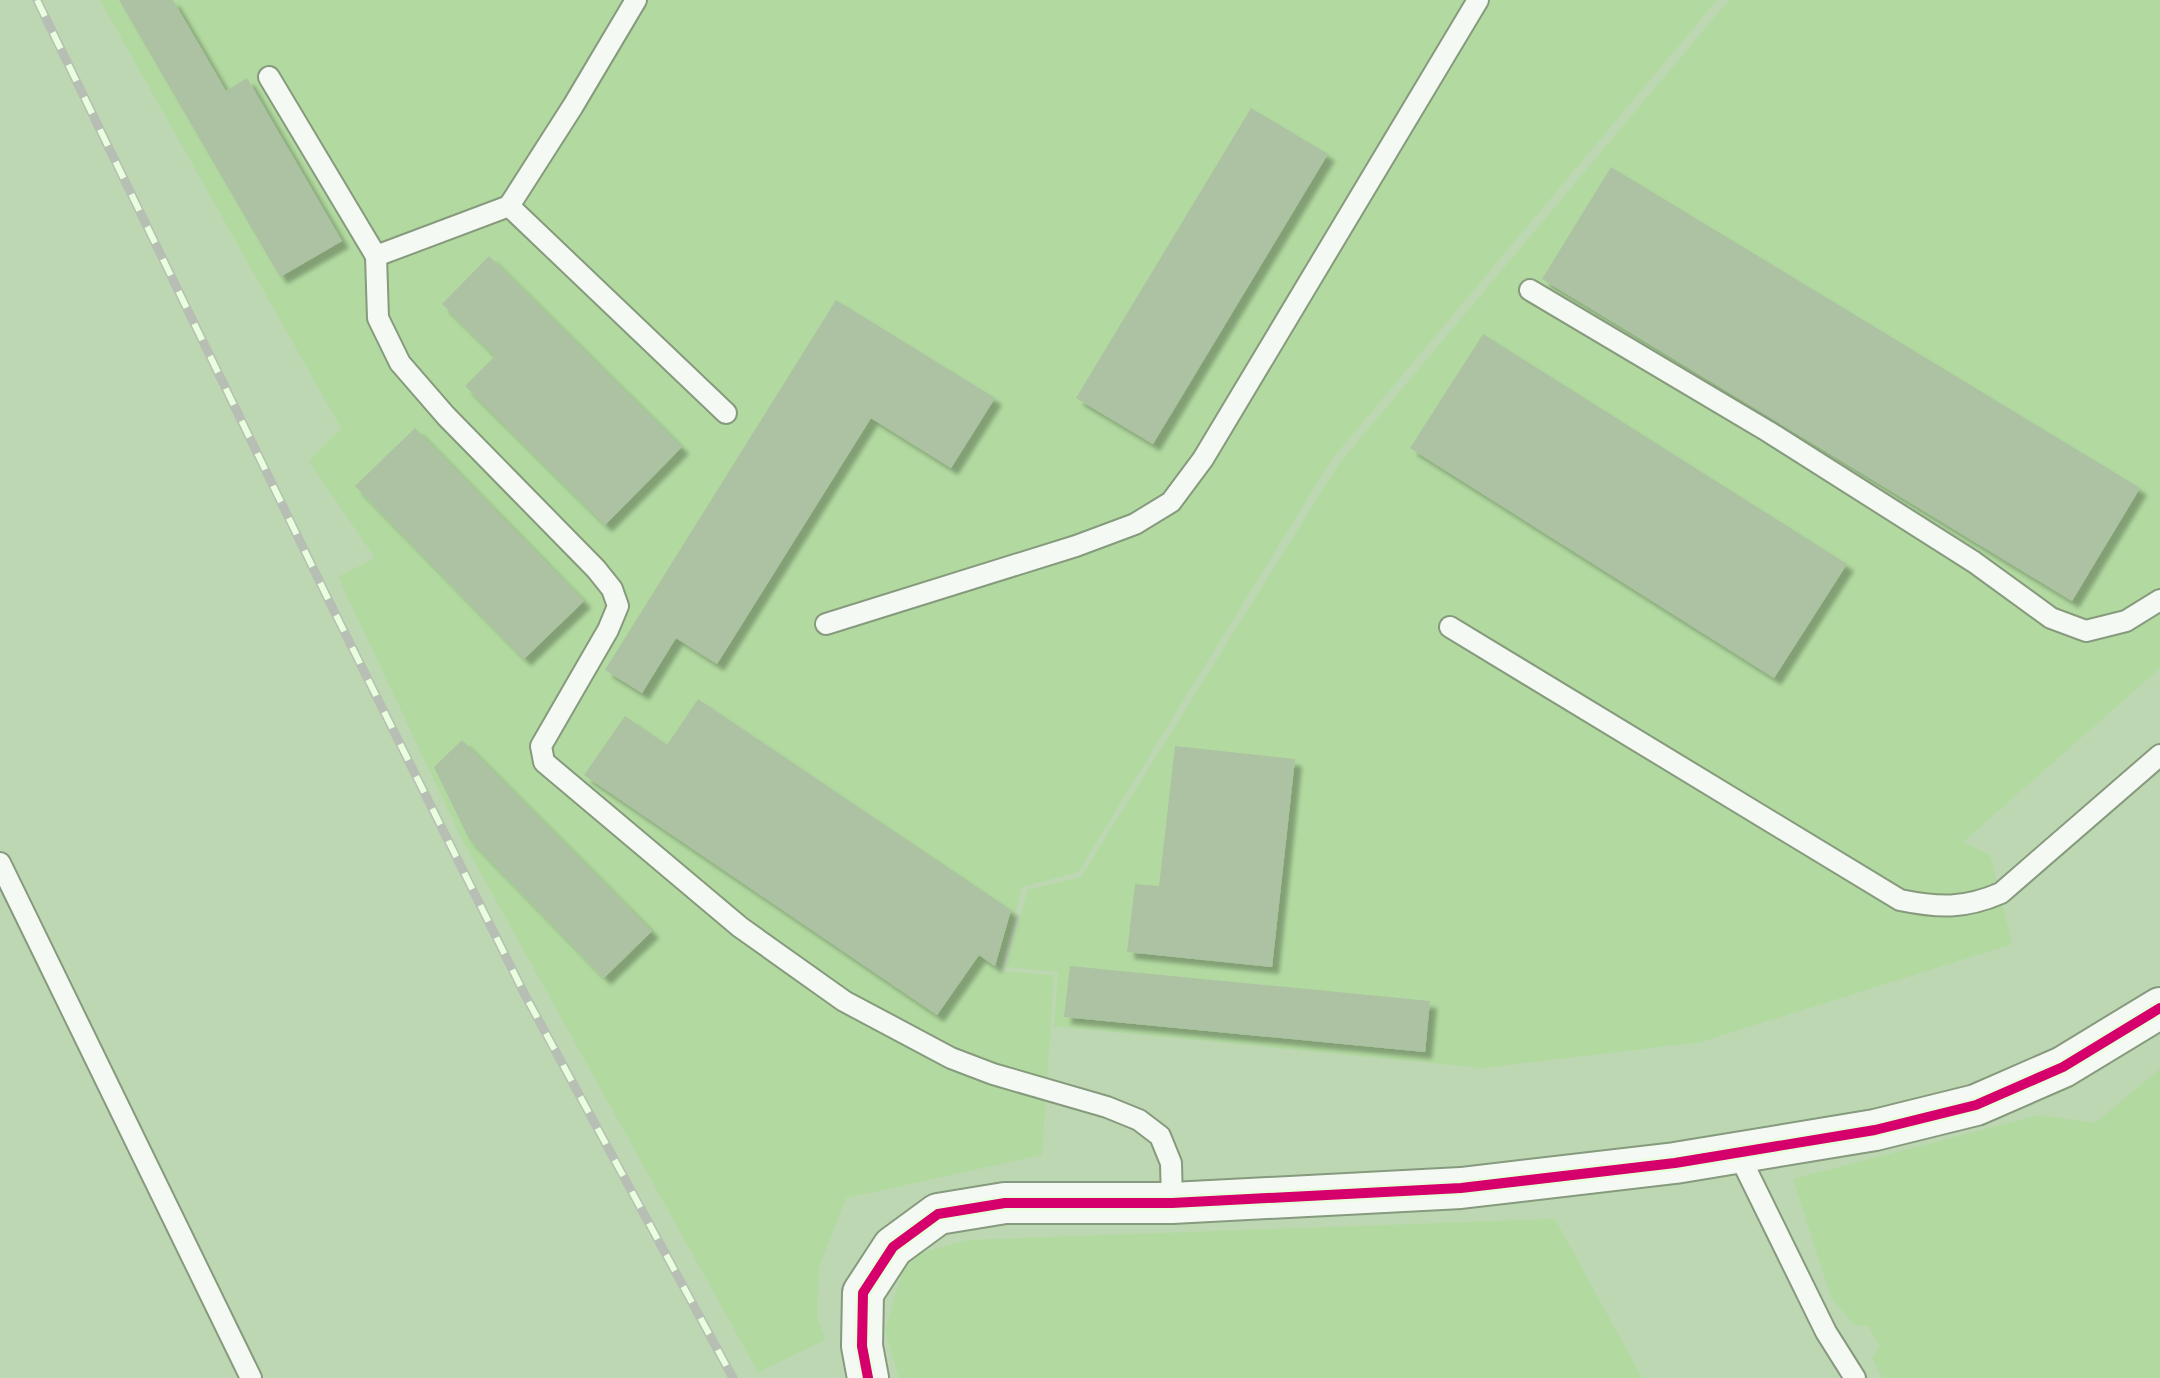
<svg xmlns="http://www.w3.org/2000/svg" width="2160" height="1378" font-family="'Times New Roman',serif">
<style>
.built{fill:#b2daa0}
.building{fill:#acc2a3;filter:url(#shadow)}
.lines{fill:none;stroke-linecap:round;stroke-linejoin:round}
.service-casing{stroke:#869a7d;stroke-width:24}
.minor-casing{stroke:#869a7d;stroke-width:44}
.service{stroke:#f5f9f3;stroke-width:20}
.minor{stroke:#f5f9f3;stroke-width:40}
.rail-casing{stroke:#b7beb4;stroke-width:9}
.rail{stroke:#e7ffdd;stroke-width:6;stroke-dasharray:18;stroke-linecap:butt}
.cycleway-casing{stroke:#e7ffdd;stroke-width:15}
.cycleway{stroke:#d6006c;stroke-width:10}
</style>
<defs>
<filter id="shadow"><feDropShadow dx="7" dy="7" stdDeviation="2" flood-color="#0004"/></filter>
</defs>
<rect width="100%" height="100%" fill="#bcd7b1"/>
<g class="built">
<path d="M100,0H1717L1331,460L1078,872L1022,887L1000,971L1054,975L1042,1155L846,1198L819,1267L817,1316L825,1340L758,1372L463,841L338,577L375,558L309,461L341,428Z"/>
<path d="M1729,0H2160V668L1963,842L1990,855L2012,944L1701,1042L1483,1068L1054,1026L1058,972L1006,967L1028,890L1081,877L1339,464Z"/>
<path d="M2160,1069V1378H1882L1872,1358L1880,1346L1868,1326L1854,1325L1831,1297L1793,1179L2040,1115L2095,1123Z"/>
<path d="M1555,1219L1642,1378H899L885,1330L903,1270L920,1253L968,1240Z"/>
</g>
<g class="building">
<path d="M119,0H173L226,91L247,78L342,241L280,277Z"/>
<path d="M1251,108L1328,154L1153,444L1076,398Z"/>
<path d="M1611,167L2140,488L2072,601L1542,279Z"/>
<path d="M489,256L682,447L605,525L465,386L495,356L442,304Z"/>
<path d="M836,300L995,398L951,468L871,418L717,664L676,638L642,693L605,670Z"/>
<path d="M1483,334L1847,564L1774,678L1410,448Z"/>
<path d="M415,428L584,601L524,659L355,486Z"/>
<path d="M698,699L1011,910L995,966L979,955L937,1015L584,775L625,716L667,745Z"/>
<path d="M462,740L652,931L604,978L469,839L434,767Z"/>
<path d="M1175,746L1295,759L1272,967L1127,952L1135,884L1159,886Z"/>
<path d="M1070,966L1430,1001L1425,1052L1064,1017Z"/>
</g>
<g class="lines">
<defs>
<g id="service">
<path d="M636,0L573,106L509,206L726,413"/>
<path d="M269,77L376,256L509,206"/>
<path d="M376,256L378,318L400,363L446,416L596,569L612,589L618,606L608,630L541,746L544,762L740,927L844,1001L951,1058L993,1074L1107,1107L1139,1120L1160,1136L1171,1163L1172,1203"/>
<path d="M1530,290L1769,432L1974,562L2051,618L2086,631L2126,621L2160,600"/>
<path d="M826,624L1076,546L1135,524L1171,502L1203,459L1478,0"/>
<path d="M1450,627L1900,900C1939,908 1964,909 2001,893L2160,755"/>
<path d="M0,863L251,1378"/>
<path d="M1738,1153L1826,1332L1855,1378"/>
</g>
<path id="minor" d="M868,1378L862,1346L863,1293L893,1247L938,1214L1005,1203H1172L1461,1188L1675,1163L1875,1130L1976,1105L2063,1067L2160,1008"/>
</defs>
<use href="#service" class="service-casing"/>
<use href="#minor" class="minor-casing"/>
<use href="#service" class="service"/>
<use href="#minor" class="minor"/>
<defs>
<path id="rail" d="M37,0L331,605L525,995L733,1378"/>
</defs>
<use href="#rail" class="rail-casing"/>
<use href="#rail" class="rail"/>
<defs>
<path id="cycleway" d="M868,1378L862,1346L863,1293L893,1247L938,1214L1005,1203H1172L1461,1188L1675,1163L1875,1130L1976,1105L2063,1067L2160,1008"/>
</defs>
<use href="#cycleway" class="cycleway-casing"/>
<use href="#cycleway" class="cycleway"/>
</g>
</svg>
